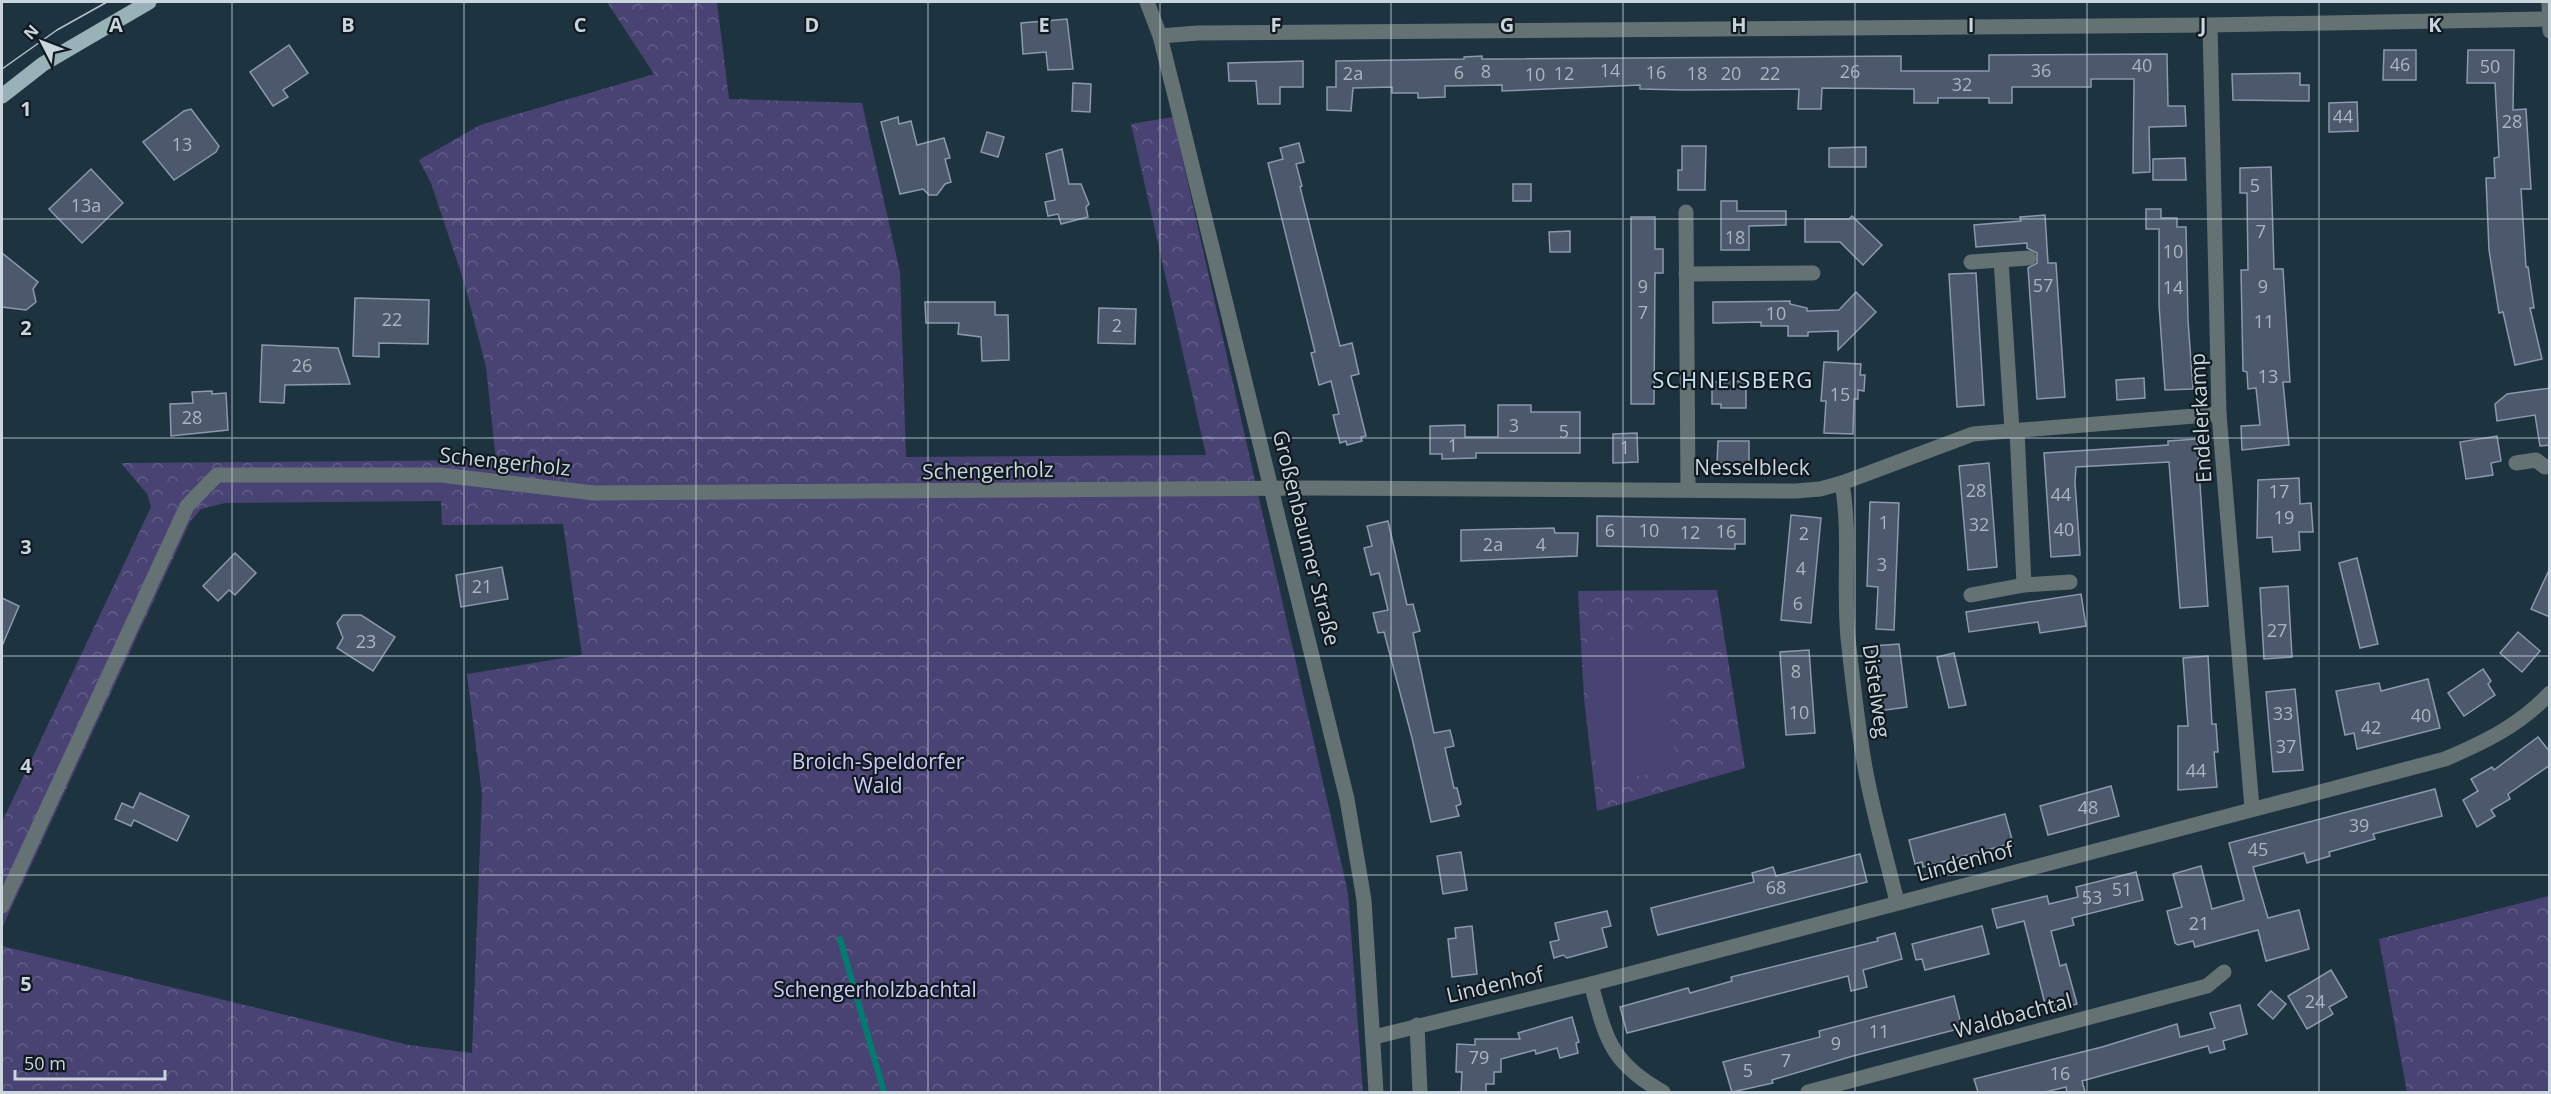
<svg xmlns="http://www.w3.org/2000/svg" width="2551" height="1094" font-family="'Open Sans',sans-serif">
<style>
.forest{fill:url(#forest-crowns)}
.pitch{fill:#494374}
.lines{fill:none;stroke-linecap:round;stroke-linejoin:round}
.stream{stroke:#007c71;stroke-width:6}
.building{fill:#4c586b;stroke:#8b98ae;stroke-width:1.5}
.minor{stroke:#657274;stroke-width:15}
.major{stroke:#98b2b7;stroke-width:15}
.tram{stroke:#b4c2cb;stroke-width:1.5}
.grid{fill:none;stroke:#c9d6de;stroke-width:1.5;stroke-opacity:0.55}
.labels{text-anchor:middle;stroke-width:4.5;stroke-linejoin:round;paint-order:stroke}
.number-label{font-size:18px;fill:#aab6c1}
.street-label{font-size:21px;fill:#c9d6de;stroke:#111a20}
.park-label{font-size:21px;fill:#cecbf6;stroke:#111a20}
.neighbourhood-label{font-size:22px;letter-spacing:1.5px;fill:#cbe4f5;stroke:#111a20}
.grid-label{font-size:20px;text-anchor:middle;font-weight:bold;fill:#c9d6de;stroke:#111a20;stroke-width:4.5;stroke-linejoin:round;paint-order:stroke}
</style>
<defs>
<pattern id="forest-crowns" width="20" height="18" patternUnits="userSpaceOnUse" patternTransform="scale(1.5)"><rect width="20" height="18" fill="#494374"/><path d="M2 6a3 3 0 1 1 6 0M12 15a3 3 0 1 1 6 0" fill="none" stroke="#625d87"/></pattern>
</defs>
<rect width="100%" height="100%" fill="#1e3340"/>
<g class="forest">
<path d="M607,2H717L729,99L862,103L900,272L906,457L1206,455L1131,124L1173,117L1348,893L1363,1092H2V946L409,1045L472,1053L482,794L467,674L582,655L563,524L442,525L441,501L225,503L201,509L190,522L2,928V822L151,507L147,494L121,463L496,460L486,367L464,282L431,183L419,160L480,125L654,74Z"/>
<path d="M1717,590L1745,768L1597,811L1584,698L1578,591Z"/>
<path d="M2549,896V1092H2407L2379,939Z"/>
</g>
<path class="pitch" d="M1660,633L1677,771L1598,781L1581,643Z"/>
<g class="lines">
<path class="stream" d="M840,939L884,1092"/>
</g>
<g class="building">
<path d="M1067,19L1073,69L1048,70L1046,52L1023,54L1021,23Z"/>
<path d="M289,45L308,73L283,90L288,97L273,106L250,72Z"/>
<path d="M2384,50H2416V80H2383Z"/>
<path d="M2468,50H2514L2513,110L2526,109L2531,189H2521L2526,267H2528L2534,308H2530L2542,359L2515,365L2503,312L2499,313L2489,250L2486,178H2495L2494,158L2499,157L2495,83H2467Z"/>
<path d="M2167,54L2168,106H2185L2186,126L2149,127L2150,172L2133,173L2134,79H2091V87H2012V103H1989V98H1938V103H1914V89L1822,88L1821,109H1798L1799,89L1684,90L1640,89V85L1502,91V85L1445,86V97L1418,98V93H1392V87L1353,88L1351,111L1327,110V87H1336V61L1464,59V57L1482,56V59H1499L1901,56V71H1989V55Z"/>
<path d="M1303,61V87H1280V104H1258L1256,81H1229L1228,63Z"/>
<path d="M2300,73V85H2309V101L2233,100L2232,74Z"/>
<path d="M1073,83L1091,84L1090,112L1072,111Z"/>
<path d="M2357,102L2358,131L2329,132V103Z"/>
<path d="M191,109L219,146L216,152L174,180L143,142L184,111Z"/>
<path d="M898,117L899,124L911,121L917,145L944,138L950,158L945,159L951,182L945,184L937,195H929L923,189L900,194L881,122Z"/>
<path d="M987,132L1004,137L998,157L981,152Z"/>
<path d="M1299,143L1304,162L1296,164L1302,186L1300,187L1340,346L1352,343L1359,374L1351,376L1366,436L1361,437L1362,441L1347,445L1346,441L1340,443L1333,415L1339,414L1331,381L1319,385L1311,353L1315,352L1268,163L1283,159L1280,148Z"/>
<path d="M1682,146H1706L1705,190H1678V170H1682Z"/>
<path d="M1866,147V167H1829V148Z"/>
<path d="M1062,149L1069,184H1081L1089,204L1086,207L1088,217L1061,224L1058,214L1048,216L1045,202L1055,200L1046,154Z"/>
<path d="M2185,158L2186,180H2153V159Z"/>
<path d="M2271,167L2274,269H2283L2290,382H2283L2289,445L2242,450L2241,426L2260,425L2256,388L2248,389L2247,372L2243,371L2241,270H2248L2247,193H2240V168Z"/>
<path d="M91,169L123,203L82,243L49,209Z"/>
<rect x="1513" y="184" width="18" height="17"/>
<path d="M1721,201H1737V211H1786V225L1749,226V250H1721Z"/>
<path d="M2146,209H2161V218H2177V227H2186L2188,320L2193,389L2165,390L2159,305V229H2146Z"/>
<path d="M2045,215L2048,263H2056L2065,397L2037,399L2028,268L2037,263V253L2027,248V243L1976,247L1974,225L2021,221L2020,217Z"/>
<path d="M1852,216L1882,245L1863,265L1840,242H1805V219H1849Z"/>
<path d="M1631,217H1655V249H1663V273H1655L1654,404H1631Z"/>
<path d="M1570,231V252H1550L1549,232Z"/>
<path d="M2,253L38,282L33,289L36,302L26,310L2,307Z"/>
<path d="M1976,273L1984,405L1957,407L1949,274Z"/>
<path d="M1856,292L1876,312L1838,350V331L1808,332V336H1788V326H1761V322L1713,323V302L1790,301V304L1807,308V311L1839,310Z"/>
<path d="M355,298L429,300L428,344L379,343V357L353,356Z"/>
<path d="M925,302H995V315H1008L1009,360L982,361L981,337L958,334L959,323H926Z"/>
<path d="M1099,308L1136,309L1135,344L1098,343Z"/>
<path d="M262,345L338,348L350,384L285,385L284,403L260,402Z"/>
<path d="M1824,362L1861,364L1860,375H1865L1864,391L1858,390V399H1854L1853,434L1824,433L1826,401H1821Z"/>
<path d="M2144,378L2145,398L2117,400L2116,380Z"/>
<path d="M1746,381V408H1721V404H1712V382Z"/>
<path d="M2550,388V445L2540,446L2535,415L2497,421L2495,404L2507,394Z"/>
<path d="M212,391V394L226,393L228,430L171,436L170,404L193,403L192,392Z"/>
<path d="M1498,405H1531V412H1580V453H1476V458L1442,459V454H1430V426L1465,425V437H1498Z"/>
<path d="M1637,433L1638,462L1613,463V434Z"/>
<path d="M2497,436L2501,461L2491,463L2493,475L2466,479L2460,442Z"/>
<path d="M2197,439L2208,606L2180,608L2169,462L2076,467L2075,482L2080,555L2051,557L2044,453L2168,445V441Z"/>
<path d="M1718,441H1749V463H1717Z"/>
<path d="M1989,463L1997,567L1968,570L1959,466Z"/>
<path d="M2299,478L2300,504L2311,503L2313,532H2299L2300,550L2273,552L2272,537L2257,538L2258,480Z"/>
<path d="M1870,502L1899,503L1894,630L1876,629L1878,587L1867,586Z"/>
<path d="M1791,515L1821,518L1811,623L1781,620Z"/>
<path d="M1597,516L1745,519V544H1735V549L1597,546Z"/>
<path d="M1388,521L1407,605L1413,604L1420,631L1413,633L1434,733L1450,730L1454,746L1445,748L1454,788H1457L1461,804L1456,806L1459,816L1431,822L1412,738L1384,632L1378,633L1373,613L1388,610L1379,573L1371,575L1364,548L1372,546L1367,526Z"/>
<path d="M1554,528L1555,533H1578L1577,556L1461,561V530Z"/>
<path d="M235,553L256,573L235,595L229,590L218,601L203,586Z"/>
<path d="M2357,558L2378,644L2360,648L2339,563Z"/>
<path d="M502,567L508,599L461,607L456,575Z"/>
<path d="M2550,568V617L2531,609Z"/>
<path d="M2288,586L2292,657L2264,659L2260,588Z"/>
<path d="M2081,594L2086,626L2040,633L2038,622L1969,632L1966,612Z"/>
<path d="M2,598L19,606L2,646Z"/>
<path d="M343,615H361L395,637L373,671L337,648L343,638L337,623Z"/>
<path d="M2518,632L2540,651L2522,672L2500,653Z"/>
<path d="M1899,644L1907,707L1879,711L1871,646Z"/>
<path d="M1809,650L1815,733L1786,735L1780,652Z"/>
<path d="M1954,653L1966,705L1949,708L1937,657Z"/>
<path d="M2208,656L2212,724H2216L2218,752H2214L2217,787L2178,790V726H2188L2183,658Z"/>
<path d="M2483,669L2491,681L2488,684L2495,695L2464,716L2448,693Z"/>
<path d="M2428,679L2440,728L2357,749L2354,733L2345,735L2336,691L2379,683L2381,691Z"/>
<path d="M2295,689L2303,770L2273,772L2266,692Z"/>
<path d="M2538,737L2550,752V765L2508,794L2510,799L2491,810L2495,816L2477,827L2463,800L2478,791L2471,779L2492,767L2494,770Z"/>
<path d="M2111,786L2119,816L2048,835L2040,806Z"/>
<path d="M2435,789L2442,816L2373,834L2375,839L2329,852L2330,856L2307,863L2304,853L2253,867L2268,918L2299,910L2309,949L2266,961L2258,930L2195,947L2193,941L2178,945L2175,943L2167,911L2182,907L2173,874L2201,866L2212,909L2244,900L2229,843Z"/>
<path d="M140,793L189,816L177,841L134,820L131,826L115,819L122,803L133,808Z"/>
<path d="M2005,814L2013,843L1923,867L1922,862L1915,864L1909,840Z"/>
<path d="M1461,852L1467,890L1443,894L1437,856Z"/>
<path d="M1860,854L1867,882L1658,935L1656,929L1651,908L1754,882L1752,873L1773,867L1776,876Z"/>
<path d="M2136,872L2143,900L2072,918L2074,925L2051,931L2060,966L2066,964L2077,1004L2047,1012L2024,921L1997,928L1992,909L2047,896L2049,904L2078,897L2076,887Z"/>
<path d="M1607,911L1611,926L1602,928L1607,947L1567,958L1563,955L1554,958L1550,942L1559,940L1555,923Z"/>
<path d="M1472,926L1477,974L1452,977L1448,939L1456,938L1455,928Z"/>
<path d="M1982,926L1989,954L1925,970L1922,959L1916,960L1912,944Z"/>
<path d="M1895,933L1902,959L1863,970L1867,987L1851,991L1848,976L1627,1033L1620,1007L1688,988L1690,993L1732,981L1731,977L1878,941L1877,938Z"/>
<path d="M2331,970L2347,997L2329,1007L2333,1014L2307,1029L2288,996Z"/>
<path d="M2271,991L2286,1004L2273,1019L2258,1005Z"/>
<path d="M1954,996L1962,1028L1853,1056L1772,1080L1773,1083L1732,1092L1723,1062L1820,1037L1819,1031Z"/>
<path d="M2240,1005L2247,1034L2223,1041L2225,1049L2210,1053L2208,1046L2082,1081L2085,1092H2067L2066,1087L2045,1092H1978L1974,1079L2102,1047L2177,1024L2180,1037L2215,1028L2210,1013Z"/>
<path d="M1572,1017L1579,1042L1576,1043L1578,1053L1560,1058L1557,1048L1536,1054L1535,1050L1501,1059V1072H1494V1084H1486V1092H1461L1462,1072H1456L1457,1044L1475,1045V1039H1520L1518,1033Z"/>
</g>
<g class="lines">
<g class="minor">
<path d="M1147,2L1160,36L1178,108L1347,799L1364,900L1376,1092"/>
<path d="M2549,2L2550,31"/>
<path d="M2210,25L2219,414L2252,808"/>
<path d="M1160,36L1198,33L2210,25L2549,19"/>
<path d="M1686,212L1688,488"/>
<path d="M2001,260L2012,430"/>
<path d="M1971,262L2029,258"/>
<path d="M1686,274L1813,273"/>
<path d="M2516,463L2536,460L2545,467L2550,466"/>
<path d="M1842,483C1851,534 1843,586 1848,638C1853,684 1858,732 1867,778C1875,819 1887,860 1897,902"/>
<path d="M2024,585L2070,582"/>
<path d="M1971,595L2024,585L2017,430"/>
<path d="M2,906L187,506L217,475H441L594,493L1315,488L1796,491L1820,489L1842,483L1973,434L2219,414"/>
<path d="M1591,984C1606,1038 1610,1063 1663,1092"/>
<path d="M1417,1025L1420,1092"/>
<path d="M1374,1037L1591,984L2445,759C2485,742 2520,725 2550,693"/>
<path d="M1808,1092L2207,986L2224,972"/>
</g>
<path class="major" d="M2,96L43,64L149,2"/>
<path class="tram" d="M2,69L57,30L107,2"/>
</g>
<path class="grid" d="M232,2V1092M464,2V1092M696,2V1092M928,2V1092M1160,2V1092M1391,2V1092M1623,2V1092M1855,2V1092M2087,2V1092M2319,2V1092M2,219H2550M2,438H2550M2,656H2550M2,875H2550"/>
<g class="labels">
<g class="number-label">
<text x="2400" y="71">46</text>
<text x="2142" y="72">40</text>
<text x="2490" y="73">50</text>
<text x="1610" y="77">14</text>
<text x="2041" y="77">36</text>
<text x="1486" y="78">8</text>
<text x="1850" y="78">26</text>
<text x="1459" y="79">6</text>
<text x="1656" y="79">16</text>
<text x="1353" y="80">2a</text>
<text x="1564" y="80">12</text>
<text x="1697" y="80">18</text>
<text x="1731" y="80">20</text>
<text x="1770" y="80">22</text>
<text x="1535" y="81">10</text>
<text x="1962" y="91">32</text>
<text x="2343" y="123">44</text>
<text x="2512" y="128">28</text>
<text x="182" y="151">13</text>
<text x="2255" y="192">5</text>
<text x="86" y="212">13a</text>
<text x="2261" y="238">7</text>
<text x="1735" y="244">18</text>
<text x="2173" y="258">10</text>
<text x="2043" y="292">57</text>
<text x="1643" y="293">9</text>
<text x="2263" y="293">9</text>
<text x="2173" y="294">14</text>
<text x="1643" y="319">7</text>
<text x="1776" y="320">10</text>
<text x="392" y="326">22</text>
<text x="2264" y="328">11</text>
<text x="1117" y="332">2</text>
<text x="302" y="372">26</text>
<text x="2268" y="383">13</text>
<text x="1840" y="401">15</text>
<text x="192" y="424">28</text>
<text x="1514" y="432">3</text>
<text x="1564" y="438">5</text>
<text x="1453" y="452">1</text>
<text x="1625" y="454">1</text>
<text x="1976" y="497">28</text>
<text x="2279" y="498">17</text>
<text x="2061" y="501">44</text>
<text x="2284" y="524">19</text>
<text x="1884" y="529">1</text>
<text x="1979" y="531">32</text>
<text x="2064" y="536">40</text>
<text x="1610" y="537">6</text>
<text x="1649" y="537">10</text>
<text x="1726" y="538">16</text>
<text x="1690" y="539">12</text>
<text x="1804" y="540">2</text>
<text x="1493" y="551">2a</text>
<text x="1541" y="551">4</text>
<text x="1882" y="571">3</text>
<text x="1801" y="575">4</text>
<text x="482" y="593">21</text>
<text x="1798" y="610">6</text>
<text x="2277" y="637">27</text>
<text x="366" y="648">23</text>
<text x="1796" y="678">8</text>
<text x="1799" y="719">10</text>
<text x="2283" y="720">33</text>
<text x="2421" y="722">40</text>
<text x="2371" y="734">42</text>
<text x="2286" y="753">37</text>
<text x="2196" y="777">44</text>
<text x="2088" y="814">48</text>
<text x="2359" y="832">39</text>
<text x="2258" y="856">45</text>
<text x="1776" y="894">68</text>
<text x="2122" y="896">51</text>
<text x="2092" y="904">53</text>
<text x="2199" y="930">21</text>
<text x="2315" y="1008">24</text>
<text x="1879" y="1038">11</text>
<text x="1836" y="1050">9</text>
<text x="1479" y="1064">79</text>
<text x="1786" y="1067">7</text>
<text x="1748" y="1077">5</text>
<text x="2060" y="1080">16</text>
</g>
<g class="street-label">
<text transform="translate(2201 418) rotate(-93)" y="7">Endelerkamp</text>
<text transform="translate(505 462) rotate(6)" y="7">Schengerholz</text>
<text x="1752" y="475">Nesselbleck</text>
<text transform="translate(988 471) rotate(-1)" y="7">Schengerholz</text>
<text transform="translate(1306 538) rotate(76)" y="7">Großenbaumer Straße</text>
<text transform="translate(1876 691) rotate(82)" y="7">Distelweg</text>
<text transform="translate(1965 862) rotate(-15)" y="7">Lindenhof</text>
<text transform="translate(1495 985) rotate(-13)" y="7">Lindenhof</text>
<text transform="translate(2013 1016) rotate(-15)" y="7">Waldbachtal</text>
</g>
<g class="park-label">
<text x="878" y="769">Broich-Speldorfer<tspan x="878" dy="24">Wald</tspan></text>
<text x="875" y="997">Schengerholzbachtal</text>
</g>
<g class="neighbourhood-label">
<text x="1733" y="388">SCHNEISBERG</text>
</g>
</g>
<g class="grid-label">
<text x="116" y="32">A</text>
<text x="348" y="32">B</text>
<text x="580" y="32">C</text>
<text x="812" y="32">D</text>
<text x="1044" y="32">E</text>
<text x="1276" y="32">F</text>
<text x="1507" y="32">G</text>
<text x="1739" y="32">H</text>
<text x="1971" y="32">I</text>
<text x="2203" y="32">J</text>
<text x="2435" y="32">K</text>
<text x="26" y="116">1</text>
<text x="26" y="335">2</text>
<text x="26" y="554">3</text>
<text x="26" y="773">4</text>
<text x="26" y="991">5</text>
</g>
<rect width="2551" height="1094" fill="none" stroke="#c9d6de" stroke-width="6"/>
<g transform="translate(42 42) rotate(312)" stroke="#111a20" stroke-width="4.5" paint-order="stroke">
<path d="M0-4.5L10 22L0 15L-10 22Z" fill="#c9d6de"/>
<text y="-9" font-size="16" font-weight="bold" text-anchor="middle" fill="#c9d6de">N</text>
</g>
<path d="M15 1070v9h150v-9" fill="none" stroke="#c9d6de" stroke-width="3"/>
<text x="24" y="1070" font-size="18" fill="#c9d6de" stroke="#111a20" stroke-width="4.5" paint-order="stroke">50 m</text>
</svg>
